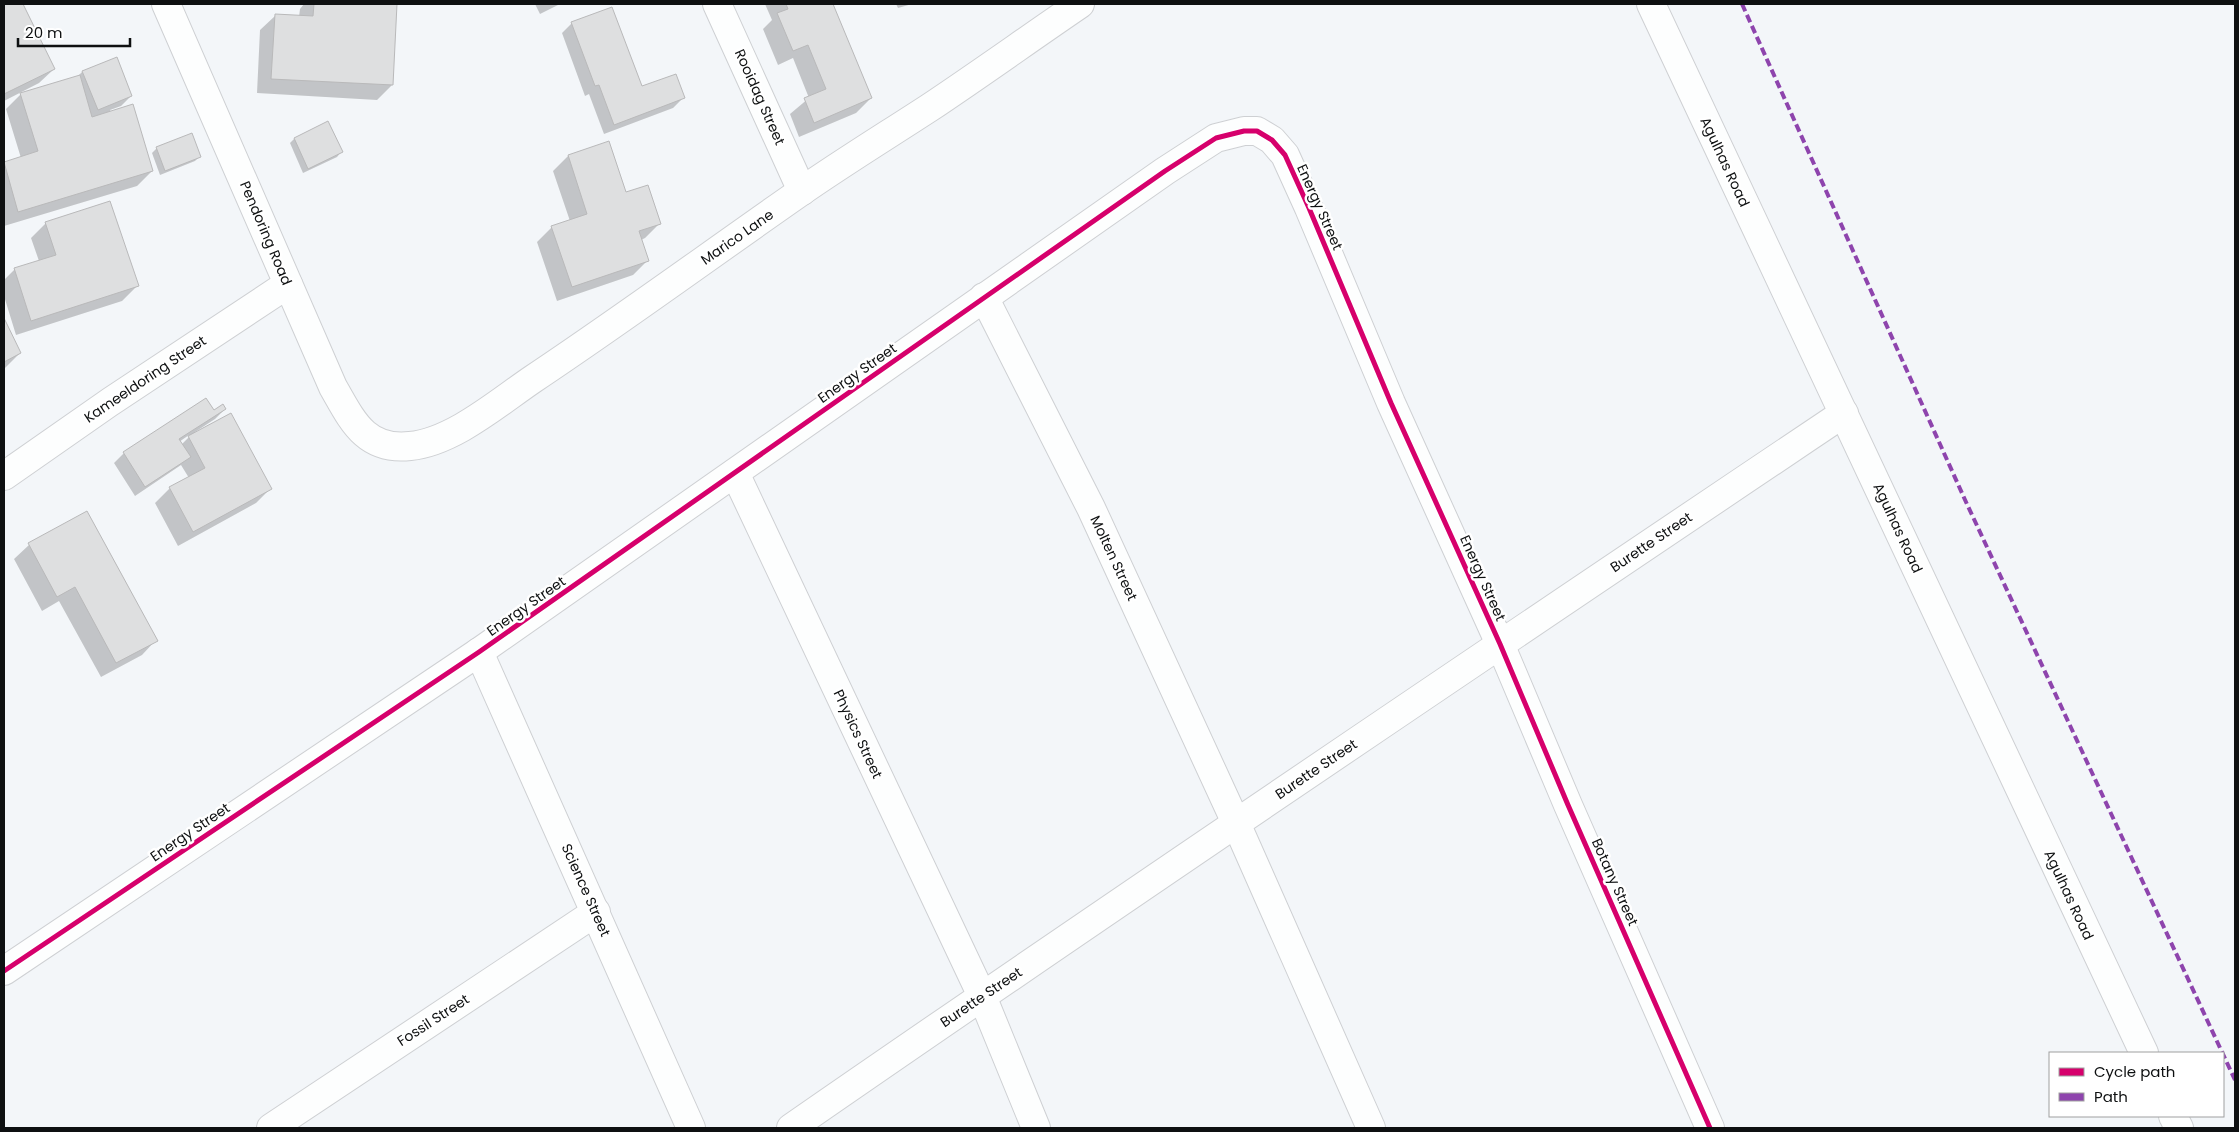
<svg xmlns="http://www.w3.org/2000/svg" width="2239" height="1132" font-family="Poppins,sans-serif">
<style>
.shadow{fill:#0003;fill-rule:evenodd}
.building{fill:#dedfe0;stroke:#b9b9ba}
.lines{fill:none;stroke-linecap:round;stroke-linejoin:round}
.minor-casing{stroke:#ced0d3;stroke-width:30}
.minor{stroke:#fdfefe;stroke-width:28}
.quiet{stroke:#8e44ad;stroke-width:4;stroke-dasharray:8 4;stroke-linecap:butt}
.cycleway-casing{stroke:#fff;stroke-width:8}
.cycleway{stroke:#d6006c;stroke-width:5}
.labels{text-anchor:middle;stroke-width:5;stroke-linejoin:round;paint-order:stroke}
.street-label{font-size:14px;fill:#0e1011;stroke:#fff}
</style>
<rect width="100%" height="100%" fill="#f3f6f9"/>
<g class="shadow">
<path d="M4,4H22L54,69L39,83L4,101Z"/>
<path d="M304,4H396L392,85L377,100L257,93L260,30L275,16L299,17L300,9Z"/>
<path d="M535,4H560L540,14Z"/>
<path d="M765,4H832L871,98L856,113L799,137L790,114L809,98L793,58L778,65L763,29L772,20Z"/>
<path d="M896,4H912L898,8Z"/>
<path d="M572,23L641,88L683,98L673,108L604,134L589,94L585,96L562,33Z"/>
<path d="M82,72L131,96L121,106L110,110L152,171L137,186L4,226V163L21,158L6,109L21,94L77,77Z"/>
<path d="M294,139L341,152L337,157L303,173L290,143Z"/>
<path d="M608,143L626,194L660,223L645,238L641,240L648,260L633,275L557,301L537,242L552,227L570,221L553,171L568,156Z"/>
<path d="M157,148L200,156L195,161L160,175L152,153Z"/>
<path d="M46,223L137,286L122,301L16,335L4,296V280L15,269L39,261L31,238Z"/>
<path d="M4,321L20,353L4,369Z"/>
<path d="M225,409L215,419L195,432L271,488L256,503L178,546L155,503L170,488L189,478L181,465L135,496L114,463L124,453L214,411ZM189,435L190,436L181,445L179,442Z"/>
<path d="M87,513L156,640L142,655L101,677L59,601L42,611L14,559L29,545Z"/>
</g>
<g class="building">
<path d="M4,4H23L55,69L4,94Z"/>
<path d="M314,4H397L393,85L271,79L275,14L313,16Z"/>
<path d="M786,4H833L872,98L814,123L804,98L826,89L808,45L793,51L777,13L788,9Z"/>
<path d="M612,7L642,86L676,74L685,98L614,125L599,85L595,86L571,22Z"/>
<path d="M117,57L132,96L98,110L82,71Z"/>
<path d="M80,75L92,117L133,104L153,171L18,212L4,162L38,151L20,93Z"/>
<path d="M328,121L343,152L308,169L294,138Z"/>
<path d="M192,133L201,157L165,171L156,147Z"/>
<path d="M609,141L626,192L648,185L661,224L639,231L649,261L572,287L551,226L587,214L568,155Z"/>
<path d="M110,201L139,286L31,321L14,268L56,255L45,222Z"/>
<path d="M4,318L21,353L4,362Z"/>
<path d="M206,398L214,410L223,404L226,409L179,439L191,457L145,487L123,452Z"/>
<path d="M231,413L272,489L193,532L169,487L205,468L188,436Z"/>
<path d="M87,511L158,641L116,663L75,587L57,597L28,543Z"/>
</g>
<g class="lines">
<defs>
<g id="minor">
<path d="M166,4L333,387C352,420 365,451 410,446C453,442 499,402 533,379C623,319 710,255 799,193C842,163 886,136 929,108C980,74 1030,38 1080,4"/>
<path d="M717,4L802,191"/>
<path d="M1651,4L2144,1053"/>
<path d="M984,297L1091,508L1236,823L1371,1128"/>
<path d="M735,473L982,996L1036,1128"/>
<path d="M4,476L110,402L288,284"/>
<path d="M479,652L691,1128"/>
<path d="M4,971L479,652L1165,171L1216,138L1244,131H1257L1272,140L1285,155L1309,208L1391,403L1500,644L1568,805L1710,1128"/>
<path d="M2173,1116L2179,1128"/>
<path d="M271,1128L596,912"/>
<path d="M791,1128C1139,887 1491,650 1844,413"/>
</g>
</defs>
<use href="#minor" class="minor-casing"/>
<use href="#minor" class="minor"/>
<path class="quiet" d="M1742,4L1966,502L2235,1080"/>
<defs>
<path id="cycleway" d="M4,971L479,652L1165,171L1216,138L1244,131H1257L1272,140L1285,155L1309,208L1391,403L1500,644L1568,805L1710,1128"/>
</defs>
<use href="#cycleway" class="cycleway-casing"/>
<use href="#cycleway" class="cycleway"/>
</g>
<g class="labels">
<g class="street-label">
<text transform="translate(760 97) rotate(66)" y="5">Rooidag Street</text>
<text transform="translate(1725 162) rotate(65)" y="5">Agulhas Road</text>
<text transform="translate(1320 207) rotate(66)" y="5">Energy Street</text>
<text transform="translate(266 233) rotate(67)" y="5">Pendoring Road</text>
<text transform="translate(737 237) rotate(-35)" y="5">Marico Lane</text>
<text transform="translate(857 373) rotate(-35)" y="5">Energy Street</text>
<text transform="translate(145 379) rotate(-34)" y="5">Kameeldoring Street</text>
<text transform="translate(1898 528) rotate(65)" y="5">Agulhas Road</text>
<text transform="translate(1651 542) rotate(-34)" y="5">Burette Street</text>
<text transform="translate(1114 558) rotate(65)" y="5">Molten Street</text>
<text transform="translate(1483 578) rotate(66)" y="5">Energy Street</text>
<text transform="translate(526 606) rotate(-35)" y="5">Energy Street</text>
<text transform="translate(858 734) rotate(65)" y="5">Physics Street</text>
<text transform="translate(1316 769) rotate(-34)" y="5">Burette Street</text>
<text transform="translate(190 832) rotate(-34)" y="5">Energy Street</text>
<text transform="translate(1615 882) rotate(66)" y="5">Botany Street</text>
<text transform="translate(586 890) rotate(66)" y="5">Science Street</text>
<text transform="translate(2069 895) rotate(65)" y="5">Agulhas Road</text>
<text transform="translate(981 997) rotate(-34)" y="5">Burette Street</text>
<text transform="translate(433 1020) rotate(-33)" y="5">Fossil Street</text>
</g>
</g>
<rect width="2239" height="1132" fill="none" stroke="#0e1011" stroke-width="10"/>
<rect x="2049" y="1052" width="175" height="65" fill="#ffffff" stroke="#9f9fa0"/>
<rect x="2059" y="1068" width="25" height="8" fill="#d6006c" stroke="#9f9fa0"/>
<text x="2094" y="1077" font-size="15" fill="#0e1011">Cycle path</text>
<rect x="2059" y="1093" width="25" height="8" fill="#8e44ad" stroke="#9f9fa0"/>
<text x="2094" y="1102" font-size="15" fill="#0e1011">Path</text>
<path d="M18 38v8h112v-8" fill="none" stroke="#0e1011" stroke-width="2.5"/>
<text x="25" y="38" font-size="15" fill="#0e1011" stroke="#ffffff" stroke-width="4" paint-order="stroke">20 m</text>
</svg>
